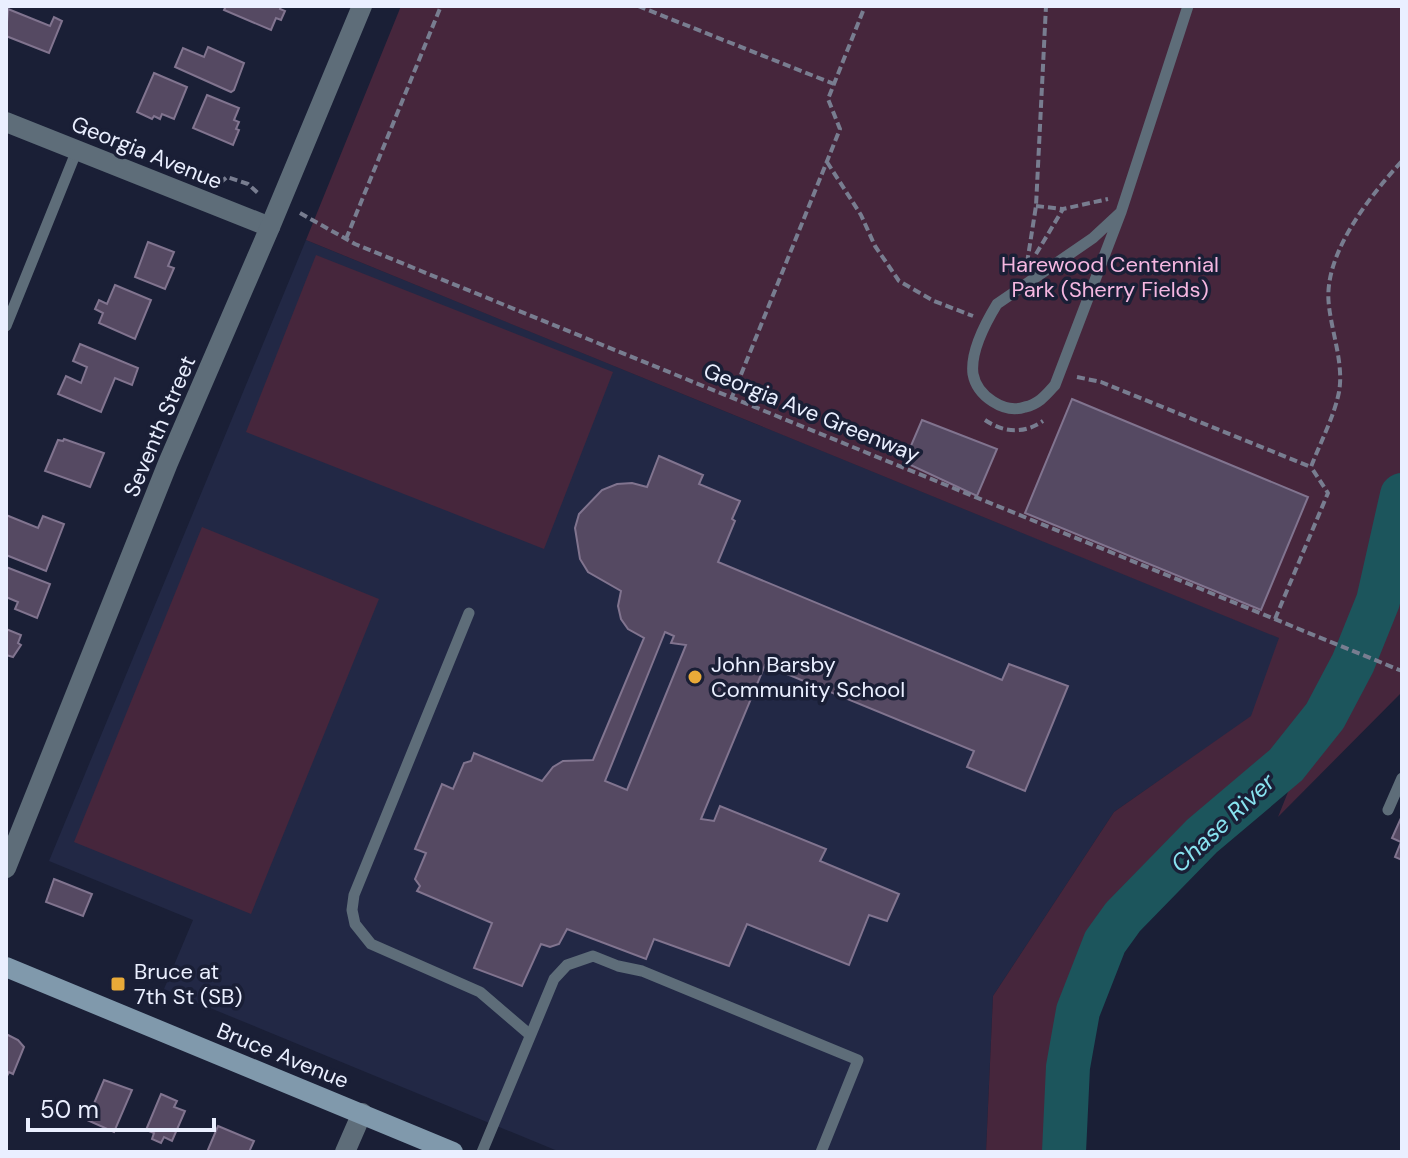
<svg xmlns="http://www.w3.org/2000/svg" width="1408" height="1158" font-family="'DM Sans',sans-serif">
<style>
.built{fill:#222845}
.green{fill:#46263c}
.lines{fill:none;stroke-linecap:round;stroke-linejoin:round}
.river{stroke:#1c555c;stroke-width:44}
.building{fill:#554962;stroke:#81748f;stroke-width:2;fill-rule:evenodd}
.path{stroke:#787d90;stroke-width:4;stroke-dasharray:8 4;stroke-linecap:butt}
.lane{stroke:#5e6d79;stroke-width:11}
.street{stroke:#5e6d79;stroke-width:20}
.secondary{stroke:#8099ac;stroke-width:20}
.poi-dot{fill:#e9aa38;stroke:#1a1f36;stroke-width:3}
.labels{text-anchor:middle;stroke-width:7;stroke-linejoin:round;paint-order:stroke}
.street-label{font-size:22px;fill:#eaefff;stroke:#1a1f36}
.park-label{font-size:22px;fill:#f5b7e1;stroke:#1a1f36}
.poi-label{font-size:22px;fill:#eaefff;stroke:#1a1f36;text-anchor:start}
.water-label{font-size:24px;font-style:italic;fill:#88e3f0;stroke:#1a1f36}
</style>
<rect width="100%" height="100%" fill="#1a1f36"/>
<path class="built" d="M306,240L1280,638L1252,716L1114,812L993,996L986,1152H560L164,989L193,920L49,861Z"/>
<g class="green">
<path d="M401,6H1402V692L1278,817L1298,767C1281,782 1263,796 1247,811C1237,820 1228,832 1217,841C1194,861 1168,876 1146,898C1114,929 1063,1012 1055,1055C1049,1087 1050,1119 1052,1152H986L993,996L1114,812L1251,716L1279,638L306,240Z"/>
<path d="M316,255L613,372L544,549L246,432Z"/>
<path d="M202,527L379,599L251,914L74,842Z"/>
</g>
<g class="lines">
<path class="river" d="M1064,1152L1068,1067L1078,1011L1105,942L1123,917L1202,836L1286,765L1325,716L1353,663L1378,601L1402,495"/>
</g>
<g class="building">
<path d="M226,6H281L280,9L285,11L281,20L276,18L271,30L224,10Z"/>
<path d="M8,9L50,26L54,17L62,21L49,53L6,36Z"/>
<path d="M208,47L244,63L234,90L231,92L175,67L183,48L204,57Z"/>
<path d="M154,73L187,87L174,119L162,114L160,119L154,116L152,119L137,112Z"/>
<path d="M207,95L239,108L234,120L239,122L236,129L239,130L233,145L193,128Z"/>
<path d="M148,242L174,252L168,266L174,268L165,289L135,277Z"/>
<path d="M115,285L151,300L135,339L99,323L103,313L95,309L99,300L107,304Z"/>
<path d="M80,344L138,368L132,385L115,378L101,412L58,394L66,376L81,383L87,367L73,361Z"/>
<path d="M1072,399L1308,497L1261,610L1025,513Z"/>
<path d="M922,420L997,449L977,496L904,462Z"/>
<path d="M64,439L104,453L90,487L45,471L58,440L63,441Z"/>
<path d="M659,456L703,475L699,484L740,501L732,519L735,521L718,562L1002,680L1009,664L1068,686L1025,791L967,767L974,751L765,665L701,819L714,821L720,806L826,849L820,861L899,894L887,921L869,915L849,965L747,924L729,966L654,939L646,959L567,929L559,944L550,947L541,944L522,986L474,968L492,923L417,891L420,886L415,879L426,853L415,849L442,784L453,789L464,763L471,761L474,753L542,781L553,767L563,761L593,760L644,638L628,629L621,619L618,606L621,591L588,572L580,559L575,528L579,514L602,490L617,484L632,483L647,487ZM665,632L674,636L671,643L686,645L627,790L605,781Z"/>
<path d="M6,515L38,528L43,516L64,524L46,571L6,555Z"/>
<path d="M6,567L50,584L37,618L15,609L18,602L6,597Z"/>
<path d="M6,629L21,635L18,643L21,645L13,657L6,655Z"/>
<path d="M1401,818H1402V860L1395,857L1401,842L1392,838Z"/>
<path d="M54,879L92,894L83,916L46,902Z"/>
<path d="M6,1034L18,1040L24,1047L13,1074L9,1072L6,1078Z"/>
<path d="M104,1080L132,1090L114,1132L87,1120Z"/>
<path d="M161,1094L177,1101L174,1107L185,1111L172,1141L164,1137L161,1143L152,1139L154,1133L146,1130Z"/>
<path d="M218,1126L254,1141L249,1152H207Z"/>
</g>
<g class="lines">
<g class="path">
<path d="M638,6L834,84"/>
<path d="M827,162L861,215L875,246L899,281L934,301L973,316"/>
<path d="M220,183L227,177L248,184L260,195"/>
<path d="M1036,206L1063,209"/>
<path d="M300,213L355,244L1402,671"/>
<path d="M346,239L441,6"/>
<path d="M1036,254L1063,209L1108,199"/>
<path d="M1027,263L1036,206L1046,6"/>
<path d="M1077,377L1101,382L1311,467C1320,443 1334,417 1339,392C1344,365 1332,333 1329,306C1322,255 1370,196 1402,161"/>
<path d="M732,397L840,129L828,99L865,6"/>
<path d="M985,420C1004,433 1024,434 1043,421"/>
<path d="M1275,619L1328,493L1311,467"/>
</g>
<g class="lane">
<path d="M1121,212L1093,238L997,304C986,322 970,351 973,374C977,396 1004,414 1025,407C1039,404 1046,395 1055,385L1121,212L1188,6"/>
<path d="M6,326L77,150"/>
<path d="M469,613L354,895L352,910L355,924L371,944L480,992L529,1034"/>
<path d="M1388,810L1402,778"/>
<path d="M482,1152L554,979L567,965L593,956L618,966L642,971L858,1060L821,1152"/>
</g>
<g class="street">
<path d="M6,122L270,227"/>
<path d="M6,868L168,463L270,227L362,6"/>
<path d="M345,1152L362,1113"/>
</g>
<path class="secondary" d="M6,967L453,1152"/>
</g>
<g class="poi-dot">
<circle cx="695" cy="677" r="8"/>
<rect x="110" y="976" width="16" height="16" rx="4"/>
</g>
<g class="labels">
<g class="street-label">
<text transform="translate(147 152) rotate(22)" y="8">Georgia Avenue</text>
<text transform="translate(812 412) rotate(22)" y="8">Georgia Ave Greenway</text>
<text transform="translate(159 426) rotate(-67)" y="8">Seventh Street</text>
<text transform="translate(283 1055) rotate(22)" y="8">Bruce Avenue</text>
</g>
<g class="park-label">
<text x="1110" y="272">Harewood Centennial<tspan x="1110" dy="25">Park (Sherry Fields)</tspan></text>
</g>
<g class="poi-label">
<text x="711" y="672">John Barsby<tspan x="711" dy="25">Community School</tspan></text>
<text x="134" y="979">Bruce at<tspan x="134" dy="25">7th St (SB)</tspan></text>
</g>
<g class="water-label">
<text transform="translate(1223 823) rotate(-43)" y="8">Chase River</text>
</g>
</g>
<rect width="1408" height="1158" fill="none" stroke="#eaefff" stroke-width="16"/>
<path d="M28 1118v12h186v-12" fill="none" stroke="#eaefff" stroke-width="4"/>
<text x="40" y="1118" font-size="24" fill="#eaefff" stroke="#1a1f36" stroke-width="6" paint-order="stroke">50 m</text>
</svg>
